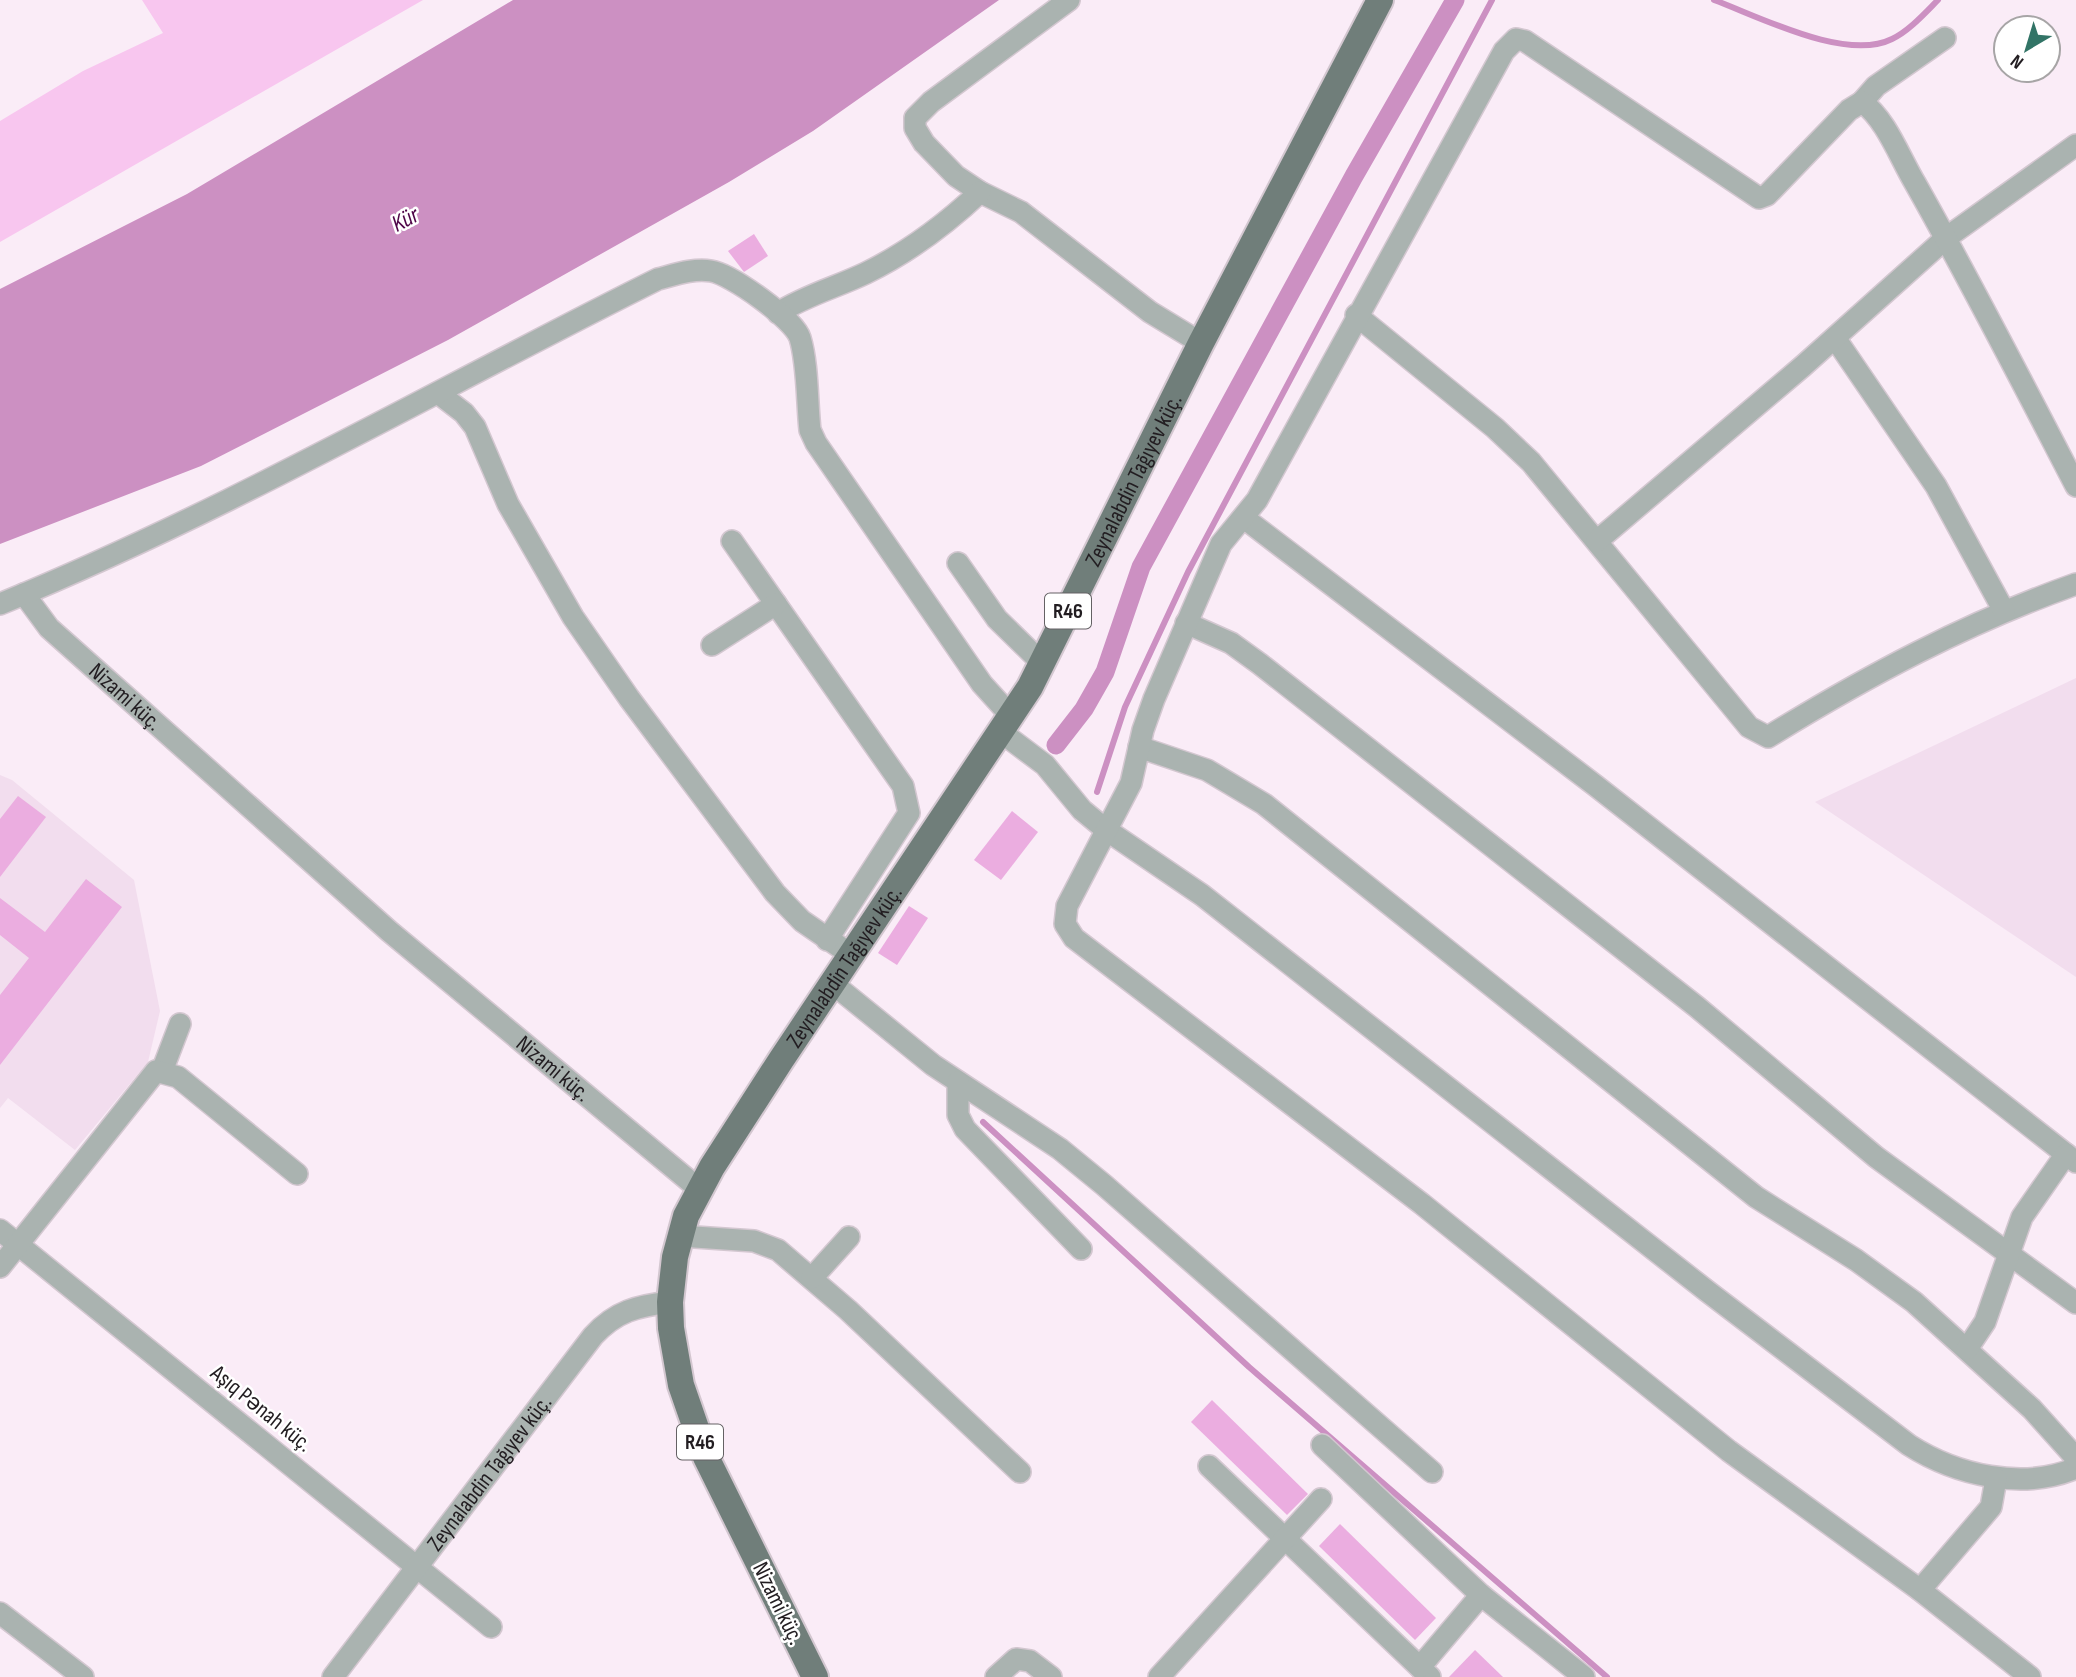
<svg xmlns="http://www.w3.org/2000/svg" width="2076" height="1677" font-family="'Sofia Sans Condensed',sans-serif">
<style>
.built{fill:#f2ddee}
.green{fill:#f8c6ef}
.water{fill:#cc90c2}
.lines{fill:none;stroke-linecap:round;stroke-linejoin:round}
.stream{stroke:#cc90c2;stroke-width:6}
.canal{stroke:#cc90c2;stroke-width:19}
.building{fill:#ebade0}
.minor-casing{stroke:#d3c7d0;stroke-width:24}
.major-casing{stroke:#d3c7d0;stroke-width:30}
.minor{stroke:#aab3b0;stroke-width:21}
.major{stroke:#707e7a;stroke-width:26}
.labels{text-anchor:middle;stroke-width:5;stroke-linejoin:round;paint-order:stroke}
.shield{fill:#fff;stroke:#646164;stroke-width:2}
.shield-label{font-size:21px;font-weight:bold;fill:#221d21}
.street-label{font-size:23px;fill:#221d21;stroke:#fff}
.water-label{font-size:24px;font-style:italic;fill:#4f0548;stroke:#fff}
</style>
<rect width="100%" height="100%" fill="#faecf7"/>
<g class="built">
<path d="M2076,678V977L1815,802Z"/>
<path d="M0,775L12,780L134,880L160,1011L148,1062L75,1150L8,1098L0,1108Z"/>
</g>
<path class="green" d="M142,0H423L0,242V121L83,71L163,33Z"/>
<path class="water" d="M513,0H999L813,131L729,182L448,340L201,466L0,544V289L187,194Z"/>
<g class="lines">
<g class="stream">
<path d="M1714,0C1760,17 1846,62 1892,39C1909,31 1925,13 1938,0"/>
<path d="M1097,792L1125,707L1188,572L1492,0"/>
<path d="M983,1122L1249,1367L1607,1677"/>
</g>
<path class="canal" d="M1056,745L1084,709L1105,672L1141,567L1354,176L1455,0"/>
</g>
<g class="building">
<path d="M754,234L768,256L744,272L728,251Z"/>
<path d="M18,796L46,817L0,877V819Z"/>
<path d="M1012,811L1038,832L1001,880L974,860Z"/>
<path d="M86,879L122,907L0,1065V995L29,958L0,935V898L45,932Z"/>
<path d="M909,906L928,918L897,965L878,953Z"/>
<path d="M1212,1400L1308,1494L1287,1515L1191,1422Z"/>
<path d="M1340,1524L1436,1618L1415,1640L1319,1546Z"/>
<path d="M1475,1650L1503,1677H1449Z"/>
</g>
<g class="lines">
<defs>
<g id="minor">
<path d="M1069,0L931,102L915,118V128L924,143L956,176L980,192L1021,212L1150,312L1201,343"/>
<path d="M1862,102L1876,86L1945,38"/>
<path d="M778,313C806,295 837,287 866,273C909,252 946,224 980,192"/>
<path d="M1356,315L1495,428L1531,462L1749,727L1768,737C1867,676 1966,623 2076,584"/>
<path d="M1835,338L1936,486L2004,611"/>
<path d="M438,393L464,413L475,427L508,504L573,617L629,698L775,893L802,921L850,954"/>
<path d="M1244,518L1596,786L2076,1162"/>
<path d="M732,541L903,786L909,813L827,940"/>
<path d="M1597,541L1803,366L1946,238L2076,145"/>
<path d="M958,563L997,619L1042,663"/>
<path id="s1" d="M24,594L49,628L389,931L699,1189"/>
<path d="M0,604C227,511 439,388 658,279C674,275 693,268 711,271C731,274 794,319 800,338C808,364 807,403 810,430L816,443L982,684L1011,716"/>
<path d="M1186,623L1231,643L1260,664L1697,1007L1876,1157L2076,1303"/>
<path d="M712,645L776,604"/>
<path d="M1001,732L1045,765L1082,810L1105,829L1202,895L1707,1291L1909,1445C1956,1475 2023,1491 2076,1468"/>
<path d="M1139,747L1207,770L1264,804L1756,1197L1856,1260L1914,1302L2032,1409L2076,1458"/>
<path d="M832,983L933,1065L1060,1149L1104,1185L1432,1472"/>
<path d="M162,1071L180,1024"/>
<path d="M958,1082V1115L965,1129L1081,1249"/>
<path d="M0,1230L491,1627"/>
<path d="M680,1236L754,1241L778,1250L848,1310L1020,1472"/>
<path d="M0,1267L156,1071L178,1077L297,1174"/>
<path d="M812,1278L849,1237"/>
<path d="M1967,1349L1985,1322L2022,1217L2066,1154"/>
<path d="M1322,1445L1481,1595L1584,1677"/>
<path d="M1209,1466L1430,1677"/>
<path d="M1920,1590L1991,1507L1996,1479"/>
<path d="M0,1613L83,1677"/>
<path d="M1420,1667L1481,1595"/>
<path id="s2" d="M333,1677L593,1336C616,1311 637,1306 670,1302"/>
<path d="M996,1677L1016,1659L1030,1661L1051,1677"/>
<path d="M1159,1677L1321,1499"/>
<path d="M2030,1677L1920,1590L1729,1451L1422,1204L1074,938L1065,924L1067,906L1131,783L1143,730L1154,699L1221,544L1257,500L1504,51L1516,39L1525,41L1759,198L1767,195L1849,110L1862,102C1886,119 1900,158 1915,183C1971,282 2023,384 2076,486"/>
</g>
<g id="major">
<path id="s3" d="M815,1677L706,1457L681,1385L671,1328L670,1302L675,1257L686,1216L712,1167L781,1060L1030,687L1201,343L1380,0"/>
</g>
</defs>
<use href="#minor" class="minor-casing"/>
<use href="#major" class="major-casing"/>
<use href="#minor" class="minor"/>
<use href="#major" class="major"/>
</g>
<g class="labels">
<g class="shield">
<rect x="1045" y="593.5" width="46" height="35" rx="5"/>
<rect x="677" y="1424.5" width="46" height="35" rx="5"/>
</g>
<g class="shield-label">
<text x="1068" y="618">R46</text>
<text x="700" y="1449">R46</text>
</g>
<g class="street-label">
<text dy="8" stroke="none"><textPath href="#s3" startOffset="1356">Zeynalabdin Tağıyev küç.</textPath></text>
<text dy="8" stroke="none"><textPath href="#s1" startOffset="145">Nizami küç.</textPath></text>
<text dy="8" stroke="none"><textPath href="#s3" startOffset="789">Zeynalabdin Tağıyev küç.</textPath></text>
<text dy="8" stroke="none"><textPath href="#s1" startOffset="712">Nizami küç.</textPath></text>
<text transform="translate(262 1408) rotate(39)" y="8">Aşıq Pənah küç.</text>
<text dy="8" stroke="none"><textPath href="#s2" startOffset="257">Zeynalabdin Tağıyev küç.</textPath></text>
<text transform="translate(779 1603) rotate(64)" y="8">Nizami küç.</text>
</g>
<g class="water-label">
<text transform="translate(405 219) rotate(-27)" y="8">Kür</text>
</g>
</g>
<g transform="translate(2027 49) rotate(218)"><circle r="33" fill="#ffffff" stroke="#a7a5a6" stroke-width="2"/>
<path d="M0-5L12 26L0 18L-12 26Z" fill="#327466"/>
<text y="-10" font-size="19" font-weight="bold" text-anchor="middle" fill="#221d21">N</text>
</g>
</svg>
